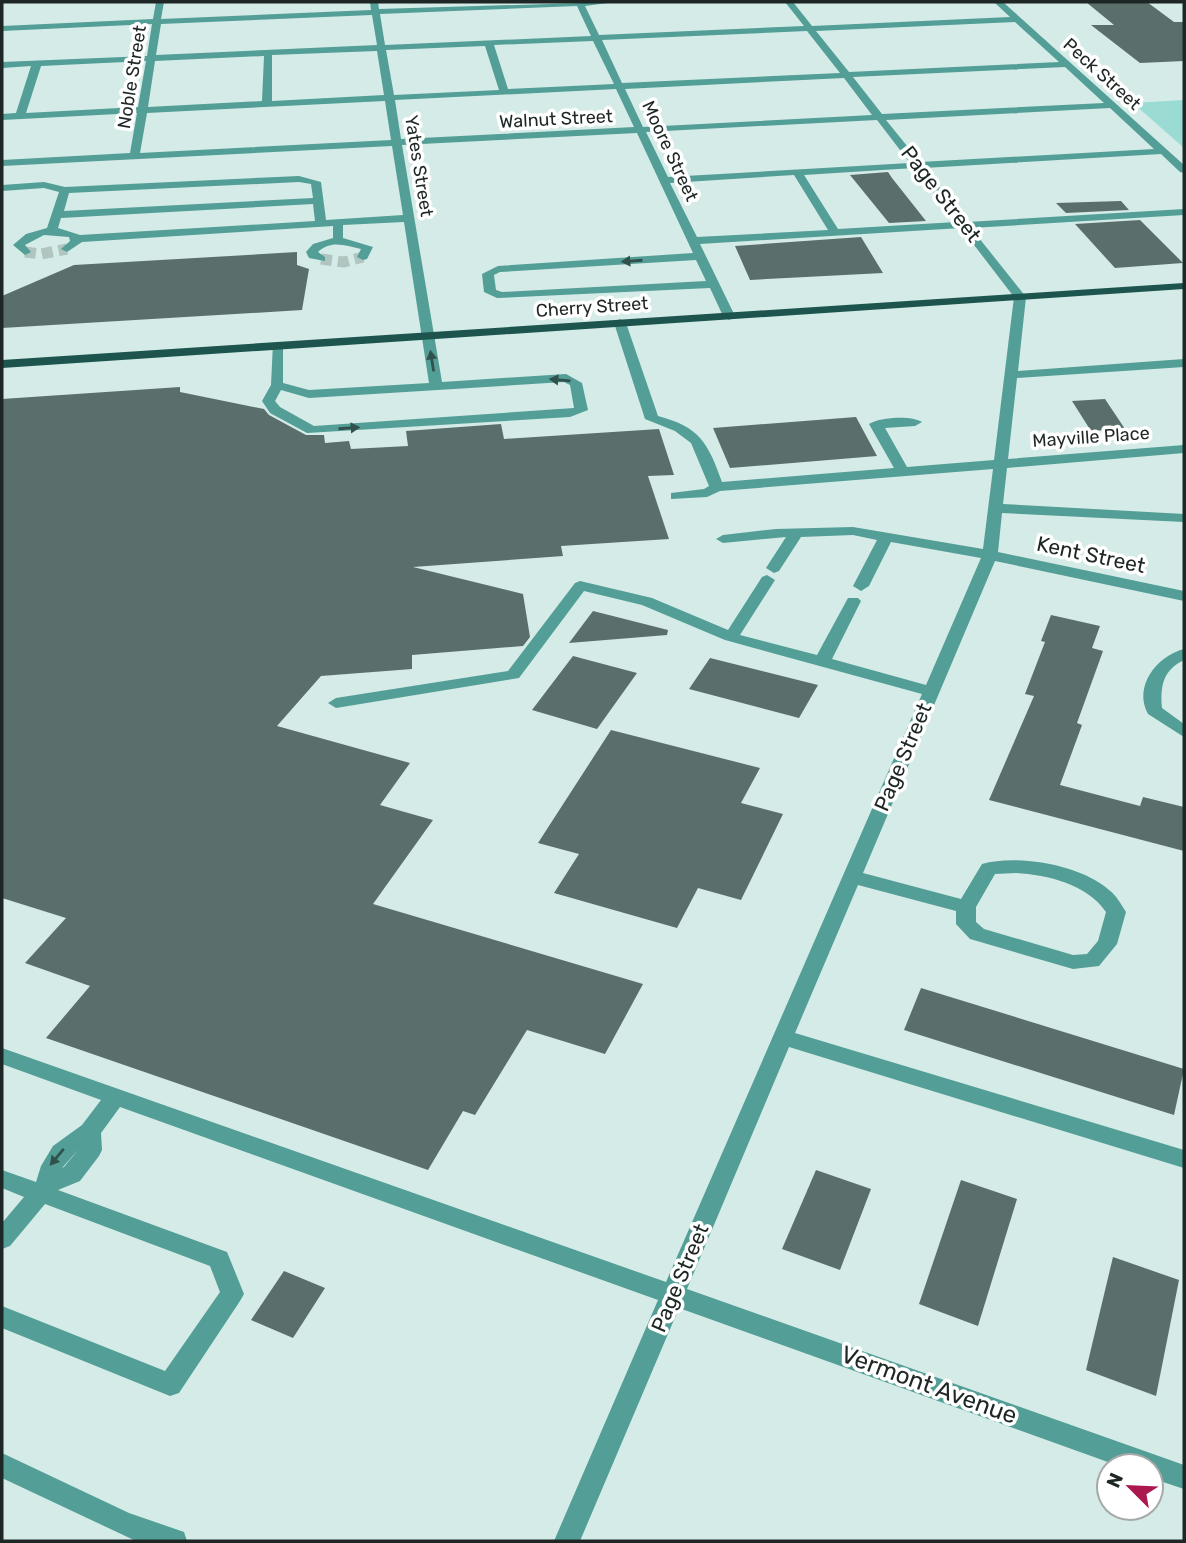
<svg xmlns="http://www.w3.org/2000/svg" width="1186" height="1543" font-family="Rubik,sans-serif">
<style>
.green{fill:#9adcd4}
.building{fill:#5a6f6c}
.lines{fill:none;stroke-linecap:round;stroke-linejoin:round}
.minor-tunnel{stroke:#b0c4c0;stroke-width:11;stroke-dasharray:11 6;stroke-linecap:butt}
.minor{fill:#539e96;fill-rule:evenodd}
.major{fill:#1d544e;fill-rule:evenodd}
.oneway{fill:#31514d}
.labels{text-anchor:middle;stroke-width:7;stroke-linejoin:round;paint-order:stroke}
.far-street-label{font-size:18px;fill:#1e2725;stroke:#fff}
.street-label{font-size:21px;fill:#1e2725;stroke:#fff}
.near-street-label{font-size:24px;fill:#1e2725;stroke:#fff}
</style>
<rect width="100%" height="100%" fill="#d4ebe7"/>
<path class="green" d="M1184,100V148L1133,103Z"/>
<g class="building">
<path d="M1086,2H1147L1174,22H1184V61L1140,63L1091,25H1114Z"/>
<path d="M888,172L892,178L926,221L889,223L850,175Z"/>
<path d="M1121,201L1129,210L1066,213L1056,203Z"/>
<path d="M1140,220L1183,263L1115,268L1075,224Z"/>
<path d="M861,237L883,273L750,280L735,246Z"/>
<path d="M297,252V265L309,269L302,310L2,328V296L74,265Z"/>
<path d="M180,387V392L264,409L269,415L306,435H324L325,443L349,441L351,449L408,446L406,431L501,424L504,439L659,429L674,475L648,476L669,539L561,546L563,556L413,567L523,594L530,637L523,646L412,655V669L321,676L277,726L410,763L380,805L433,820L373,904L643,984L605,1054L527,1030L475,1115L463,1111L428,1170L46,1038L90,986L25,963L66,918L2,898V399Z"/>
<path d="M1105,399L1125,429L1091,431L1072,401Z"/>
<path d="M856,417L877,456L730,468L713,428Z"/>
<path d="M593,611L668,630L667,635L569,643Z"/>
<path d="M1051,615L1100,626L1092,648L1103,651L1077,723L1082,725L1060,785L1140,806L1143,797L1184,807V851L989,800L1034,696L1025,694L1045,642L1041,641Z"/>
<path d="M573,656L637,673L597,729L532,710Z"/>
<path d="M710,658L818,685L799,718L689,689Z"/>
<path d="M611,730L760,768L741,803L783,814L741,900L698,888L677,928L554,893L579,854L538,843Z"/>
<path d="M921,988L1184,1069L1174,1115L904,1030Z"/>
<path d="M816,1170L871,1189L840,1270L782,1249Z"/>
<path d="M961,1180L1017,1199L978,1326L919,1304Z"/>
<path d="M1113,1257L1179,1280L1156,1396L1086,1370Z"/>
<path d="M284,1271L325,1288L293,1338L251,1320Z"/>
</g>
<g class="lines">
<g class="minor-tunnel">
<path d="M25,252L41,254L67,249"/>
<path d="M321,259L344,262L363,257"/>
</g>
<g class="minor">
<path d="M156,2H164L161,19L371,10L370,2H378L379,9L615,2L585,6L599,35L804,26L785,2H793L812,26L1010,17L994,2H1003L1184,165V173L1180,172L1161,154L924,168L967,222L1184,209V215L971,228L1026,297L1018,371L1184,359V367L1017,378L1008,459L1184,445V453L1007,468L1003,504L1184,514V522L1002,513L998,552L1184,591V601L995,561L863,873L961,899L982,864C1018,854 1081,865 1109,890C1116,895 1121,904 1126,912L1117,944L1099,966L1073,969L977,941L970,939L956,924V911L858,885L795,1033L1184,1150V1168L789,1047L687,1289L1184,1465V1489L1151,1478V1466H1119L679,1308L580,1541H554L658,1300L120,1107L101,1133L102,1150L99,1156L80,1181L58,1190L227,1252L244,1294L240,1301L179,1393L170,1396L2,1328V1306L165,1371L220,1292L210,1266L45,1204L10,1246L2,1249V1223L24,1197L2,1188V1170L36,1182L41,1166L53,1146L82,1125L101,1100L2,1064V1048L666,1282L922,694L725,640L642,605L584,591L519,678L336,708L328,703L336,698L508,671L575,583L580,581L652,598L728,630L762,577L767,575L775,580L740,635L817,655L848,598H858L861,601L832,659L926,685L981,558L891,542L869,586L861,591L853,586L877,540L853,535L801,537L779,571L774,573L766,568L786,537L723,543L716,539L723,535L776,529L853,527L983,549L993,469L720,491L707,497L671,499V493L704,489L709,486L691,443L675,431L645,419L614,323L620,319L626,323L658,416C700,427 708,443 722,482L894,468L869,424C879,417 912,415 922,422L915,426L885,428L907,467L994,460L1014,297L961,228L700,244L735,316L729,320L723,316L710,288L497,298L484,292L482,274L498,266L693,253L637,133L402,145L442,382L566,374L582,383L588,410L570,417L307,433L270,413L262,401L271,385L273,343L283,346V383L309,390L429,383L404,222L343,225V238L373,247L367,259L363,260L357,257L361,249C345,245 330,240 318,252L325,257V261L309,258L306,252L313,244L333,238V226L82,242L67,252L61,249L70,241L69,237L44,235L25,245L31,252L25,255L13,245L26,234L47,228L59,192L44,188L2,191V185L44,182L65,187L299,176L321,182L326,220L403,215L392,146L2,166V160L130,153L137,113L2,120V114L16,113L31,66L2,68V62L147,56L152,24L2,31V26L153,19ZM577,6L591,36L385,45L380,14ZM372,15L377,45L156,55L161,24ZM1015,22L1059,62L849,72L816,31ZM807,31L840,73L622,83L602,40ZM593,41L614,84L508,89L494,45ZM485,46L499,90L394,95L386,50ZM377,51L384,95L272,101V55ZM264,56L262,101L148,107L155,61ZM146,61L138,107L26,113L41,66ZM1065,67L1104,103L882,114L853,77ZM844,78L872,115L643,127L625,89ZM616,89L634,127L401,139L395,100ZM385,101L391,140L140,153L147,113ZM1110,108L1154,149L920,162L886,120ZM877,120L910,163L668,177L646,132ZM914,168L956,222L838,229L804,175ZM794,175L828,230L697,237L670,183ZM299,182L311,184L313,198L64,211L69,193ZM313,204L315,221L80,235L58,228L61,218ZM696,260L706,281L502,292L496,290L494,275L500,272ZM564,382L570,385L574,408L314,426L280,407L275,401L281,390L309,398ZM1016,873C1048,875 1087,884 1106,912L1098,941L1087,954L1073,955L984,929L976,922V907L995,874ZM79,1149L64,1167L62,1168Z"/>
<path d="M1184,649V660C1163,670 1160,686 1162,708L1184,724V737L1148,714C1133,686 1157,656 1184,649Z"/>
<path d="M2,1453L129,1513L184,1532L187,1541H136L2,1478Z"/>
</g>
<path class="major" d="M1184,283V289L2,368V360Z"/>
</g>
<defs><path id="oneway-solid" d="M-6-.8H1V-3.2L6.5 0L1 3.2V.8H-6Z" transform="scale(1.75)"/></defs>
<g class="oneway">
<use href="#oneway-solid" transform="translate(632 261) rotate(176)"/>
<use href="#oneway-solid" transform="translate(432 361) rotate(-99)"/>
<use href="#oneway-solid" transform="translate(560 380) rotate(-175)"/>
<use href="#oneway-solid" transform="translate(349 428) rotate(-4)"/>
<use href="#oneway-solid" transform="translate(57 1157) rotate(130)"/>
</g>
<g class="labels">
<g class="far-street-label">
<text transform="translate(1102 74) rotate(42)" y="6">Peck Street</text>
<text transform="translate(132 77) rotate(-81)" y="6">Noble Street</text>
<text transform="translate(556 119) rotate(-3)" y="6">Walnut Street</text>
<text transform="translate(670 151) rotate(65)" y="6">Moore Street</text>
<text transform="translate(419 166) rotate(81)" y="6">Yates Street</text>
<text transform="translate(592 307) rotate(-4)" y="6">Cherry Street</text>
<text transform="translate(1091 437) rotate(-4)" y="6">Mayville Place</text>
</g>
<g class="street-label">
<text transform="translate(941 194) rotate(52)" y="7">Page Street</text>
<text transform="translate(1091 555) rotate(12)" y="7">Kent Street</text>
<text transform="translate(903 757) rotate(-67)" y="7">Page Street</text>
<text transform="translate(680 1278) rotate(-67)" y="7">Page Street</text>
</g>
<g class="near-street-label">
<text transform="translate(929 1385) rotate(20)" y="8">Vermont Avenue</text>
</g>
</g>
<rect width="1186" height="1543" fill="none" stroke="#1e2725" stroke-width="7"/>
<g transform="translate(1130 1487) rotate(294)"><circle r="33" fill="#ffffff" stroke="#a5a9a8" stroke-width="2"/>
<path d="M0-5L12 26L0 18L-12 26Z" fill="#aa184f"/>
<text y="-10" font-size="19" font-weight="bold" text-anchor="middle" fill="#1e2725">N</text>
</g>
</svg>
